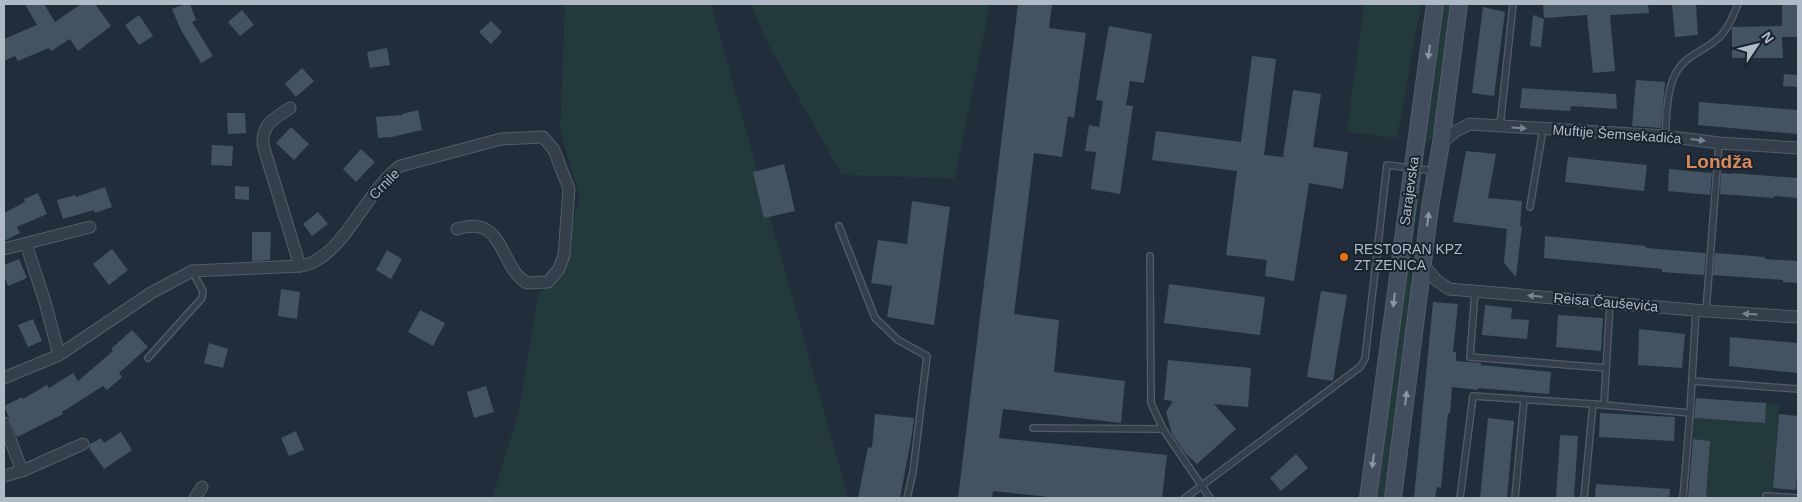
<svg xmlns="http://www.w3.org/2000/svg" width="1802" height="502" font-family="Arial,sans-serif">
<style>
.green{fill:#233a3c}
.building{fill:#445362}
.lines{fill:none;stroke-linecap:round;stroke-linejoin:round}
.service-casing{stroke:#535d69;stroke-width:8}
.minor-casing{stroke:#535d69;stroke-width:13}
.secondary-casing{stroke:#535d69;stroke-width:18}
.service{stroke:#353f4b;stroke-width:5.5}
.minor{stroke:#353f4b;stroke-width:11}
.secondary{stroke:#424e5e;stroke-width:16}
.oneway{fill:#8a94a2}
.oneway2{fill:#79838f}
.food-dot{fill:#e8710a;stroke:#1a2430;stroke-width:2}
.labels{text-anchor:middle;stroke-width:4;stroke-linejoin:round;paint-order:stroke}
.street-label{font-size:14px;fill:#b0bac7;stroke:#1a2430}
.poi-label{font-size:14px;fill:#b0bac7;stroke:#1a2430;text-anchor:start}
.district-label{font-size:19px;font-weight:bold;fill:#d88a5a;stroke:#1a2430}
</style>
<rect width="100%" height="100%" fill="#212d3b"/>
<g class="green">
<path d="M565,4H711L848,498H492L519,412L538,296L559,269L580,199L560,130Z"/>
<path d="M751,4H990L955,178L842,175L767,42Z"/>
<path d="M1364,4H1421L1397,138L1347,132Z"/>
<path d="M1443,4H1451L1437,112L1432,137L1427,143L1423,138Z"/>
<path d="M1416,190L1420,191L1409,271L1412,300L1384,498H1375Z"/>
<path d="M1766,403L1779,404L1772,498H1706L1710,441L1691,439L1693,418L1764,423Z"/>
</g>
<g class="building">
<path d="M25,4H44L55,22L81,4H95L111,26L78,51L70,39L51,51L49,48L18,61L15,56L4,61V39L37,25Z"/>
<path d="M186,4H190L196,20L192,22L213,56L201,63L181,30L172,9Z"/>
<path d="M1018,4H1052L1049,28L1086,33L1074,118L1068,116L1062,157L1034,153L1014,314L1059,320L1054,372L1125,381L1121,423L1003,409L999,438L1167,455L1162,498H1058L993,491L992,498H958Z"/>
<path d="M1543,4H1648L1649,13L1610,15L1615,71L1593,73L1587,15L1544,18Z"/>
<path d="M1672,4H1696L1698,35L1675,37Z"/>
<path d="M1782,5H1798V37H1782L1783,58H1732V27L1782,26V37Z"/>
<path d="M1483,7L1505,12L1494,96L1472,93Z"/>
<path d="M242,10L254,25L240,36L228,22Z"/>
<path d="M139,15L153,36L139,45L125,25Z"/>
<path d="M1533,15L1544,19L1541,47L1530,46Z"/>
<path d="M491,21L502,32L491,44L479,32Z"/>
<path d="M1109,26L1152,34L1144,83L1130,81L1126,105L1133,106L1120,194L1091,189L1096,152L1085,151L1089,125L1099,127L1103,101L1096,100Z"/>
<path d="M387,48L390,65L370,68L367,52Z"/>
<path d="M1252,56L1276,59L1264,155L1283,157L1293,90L1321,94L1313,147L1348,152L1343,189L1309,183L1294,281L1265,276L1267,260L1226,255L1237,171L1152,160L1156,131L1241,142Z"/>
<path d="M302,68L314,81L296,97L285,84Z"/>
<path d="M1784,74L1798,75V87L1783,86Z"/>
<path d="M1636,80L1665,82L1661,128L1632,126Z"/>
<path d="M1522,88L1616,94L1617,109L1571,106L1570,111L1520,108Z"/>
<path d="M1699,102L1798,110V134L1698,125Z"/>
<path d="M418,110L422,130L392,137L378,138L376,117L402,115V114Z"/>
<path d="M227,113H245L246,133L228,134Z"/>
<path d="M291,127L309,144L294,160L276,143Z"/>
<path d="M212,145L233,146L232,166L211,165Z"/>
<path d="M361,149L375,162L356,182L343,169Z"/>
<path d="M1466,151L1496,154L1488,198L1522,201L1520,226H1522L1516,277L1504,263L1507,229L1453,222Z"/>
<path d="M1568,157L1647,165L1644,191L1565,182Z"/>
<path d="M784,164L795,211L764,218L753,172Z"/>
<path d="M1669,169L1712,173L1710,195L1668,191Z"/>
<path d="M1721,173L1731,174V173L1798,178V198L1774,196V198L1720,194Z"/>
<path d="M235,186L249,187V200L235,199Z"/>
<path d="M105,187L112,207L95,213L94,210L63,219L57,200L75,195L76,197Z"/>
<path d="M38,193L47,214L17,227L20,233L4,241V213L25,202L24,199Z"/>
<path d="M912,201L950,207L934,325L887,317L892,286L871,283L878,240L907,244Z"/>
<path d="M318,212L328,224L312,236L303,224Z"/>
<path d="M252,232H271L270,260L252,261Z"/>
<path d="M1545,236L1646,246V248L1706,253L1704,275L1662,272V269L1544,258Z"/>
<path d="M112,249L128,270L109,285L93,264Z"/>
<path d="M387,250L402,259L391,279L376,270Z"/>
<path d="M1715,253L1765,257V259L1798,261V283L1783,282V280L1713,275Z"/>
<path d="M19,259L27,278L8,286L4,276V265Z"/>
<path d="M1169,284L1265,297L1260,335L1164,323Z"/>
<path d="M281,289L300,292L297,319L278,316Z"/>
<path d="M1321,291L1347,295L1333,381L1307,377Z"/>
<path d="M1433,302L1458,304L1453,352H1456V361L1481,363V365L1551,372L1549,394L1478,388V390L1452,387L1450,414L1448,413L1441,488L1437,487L1435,498H1414Z"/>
<path d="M1485,305L1512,308L1511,319L1529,320L1527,339L1482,335Z"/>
<path d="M420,310L445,323L433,346L408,332Z"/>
<path d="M1558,315L1603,318L1601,351L1556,347Z"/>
<path d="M33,319L42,341L28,347L18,325Z"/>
<path d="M1639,329L1685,334L1682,368L1638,365Z"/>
<path d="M132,330L148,347L119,373L122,377L107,390L103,386L62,412L63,414L17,437L4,406L22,397L23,399L47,385L49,388L73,373L78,381L113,351L111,349Z"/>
<path d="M1730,337L1798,343V373L1729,366Z"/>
<path d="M209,343L228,349L223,368L204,363Z"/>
<path d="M1168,360L1251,368L1248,407L1214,404L1236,429L1197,464L1186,454L1172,434L1166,412L1173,401L1164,400Z"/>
<path d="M486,386L494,412L474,418L467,392Z"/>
<path d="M1696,398L1766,403L1765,423L1694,418Z"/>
<path d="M1600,413L1675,417L1674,441L1599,437Z"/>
<path d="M875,414L914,418L912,434L900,498H858L868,447L872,448Z"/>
<path d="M1779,414L1798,416V459L1796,490L1773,488Z"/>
<path d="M1488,418L1514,421L1507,498H1480Z"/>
<path d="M296,431L304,450L289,456L281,438Z"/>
<path d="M121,432L132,450L104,469L89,448L90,444L101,438L104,443Z"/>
<path d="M1560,435L1578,436L1574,498H1556Z"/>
<path d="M1693,439L1710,441L1706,498H1688Z"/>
<path d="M1296,454L1308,468L1281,491L1270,478Z"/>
<path d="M1596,484L1670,489L1669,498H1595Z"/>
</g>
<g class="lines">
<defs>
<g id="service">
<path d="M1500,126L1513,4"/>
<path d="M1665,136C1667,116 1666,89 1677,71C1686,56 1703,51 1716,40C1727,32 1733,16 1738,4"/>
<path d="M1530,207L1543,129"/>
<path d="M839,226L875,318L898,340L927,356L913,472L907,498"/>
<path d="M1150,256L1151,403L1163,429L1210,498"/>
<path d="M1475,291L1470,357L1606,368"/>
<path d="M1706,311L1719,143"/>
<path d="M148,358L202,298L203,291L192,271"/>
<path d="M1692,381L1798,389"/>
<path d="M1604,405L1690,413L1683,498"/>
<path d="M1690,413L1696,310"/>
<path d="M1033,428L1163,429"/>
<path d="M1766,496L1798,498"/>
<path d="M1185,498L1360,367L1365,359L1387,165L1435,171"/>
<path d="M1460,498L1473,396L1593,404"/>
<path d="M1515,498L1524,400"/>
<path d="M1584,498L1593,404L1604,405L1610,303"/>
</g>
<g id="minor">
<path d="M290,108C274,119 262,123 263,145L300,266"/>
<path d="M1441,143L1456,131L1470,124L1665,136L1719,143L1798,148"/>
<path d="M26,244L45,302L59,355"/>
<path d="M4,249L90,227"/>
<path d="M1423,264L1436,280L1449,289L1706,311L1798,317"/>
<path d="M4,378L59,355L151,293L192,271L300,266C305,265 311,264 315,261C348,244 367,191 400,166L501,139L543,137L554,150L569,189L564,255L559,269L548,282L527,283C523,280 518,277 515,272C498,247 496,217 457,229"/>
<path d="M4,423L22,471"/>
<path d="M4,476L22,471L83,444"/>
<path d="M195,498L202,487"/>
</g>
<g id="secondary">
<path d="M1368,498L1435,4"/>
<path d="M1393,498L1430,207L1441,143L1459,4"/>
</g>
</defs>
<use href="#service" class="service-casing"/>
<use href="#minor" class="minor-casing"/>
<use href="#secondary" class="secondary-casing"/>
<use href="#service" class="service"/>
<use href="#minor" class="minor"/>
<use href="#secondary" class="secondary"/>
</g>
<defs><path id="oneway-solid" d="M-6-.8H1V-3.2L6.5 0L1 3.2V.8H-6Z" transform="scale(1.25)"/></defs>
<g class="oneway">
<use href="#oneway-solid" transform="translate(1429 52) rotate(97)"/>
<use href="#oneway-solid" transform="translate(1428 219) rotate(-83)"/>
<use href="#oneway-solid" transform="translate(1394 300) rotate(97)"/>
<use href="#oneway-solid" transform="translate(1406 398) rotate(-83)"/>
<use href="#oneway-solid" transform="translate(1373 461) rotate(98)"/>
</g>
<g class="oneway2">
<use href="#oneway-solid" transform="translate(1519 128) rotate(3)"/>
<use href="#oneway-solid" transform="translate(1698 140) rotate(7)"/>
<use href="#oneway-solid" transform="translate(1535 296) rotate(-175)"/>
<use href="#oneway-solid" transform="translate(1750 314) rotate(-176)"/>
</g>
<circle class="food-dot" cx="1344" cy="257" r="5"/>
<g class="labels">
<g class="street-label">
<text transform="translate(1617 134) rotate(4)" y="5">Muftije Šemsekadića</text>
<text transform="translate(384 184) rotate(-46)" y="5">Crnile</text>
<text transform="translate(1409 191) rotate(-82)" y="5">Sarajevska</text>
<text transform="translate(1606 302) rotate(5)" y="5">Reisa Čauševića</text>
</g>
<g class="poi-label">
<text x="1354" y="254">RESTORAN KPZ<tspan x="1354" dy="16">ZT ZENICA</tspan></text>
</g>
<g class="district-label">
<text x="1719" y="168">Londža</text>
</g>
</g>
<rect width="1802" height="502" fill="none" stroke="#b0bac7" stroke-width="10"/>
<g transform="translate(1757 45) rotate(55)" stroke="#1a2430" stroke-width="4" paint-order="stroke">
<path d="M0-4L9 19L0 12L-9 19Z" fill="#b0bac7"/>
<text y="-8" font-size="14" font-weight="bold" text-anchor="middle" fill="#b0bac7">N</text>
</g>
</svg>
